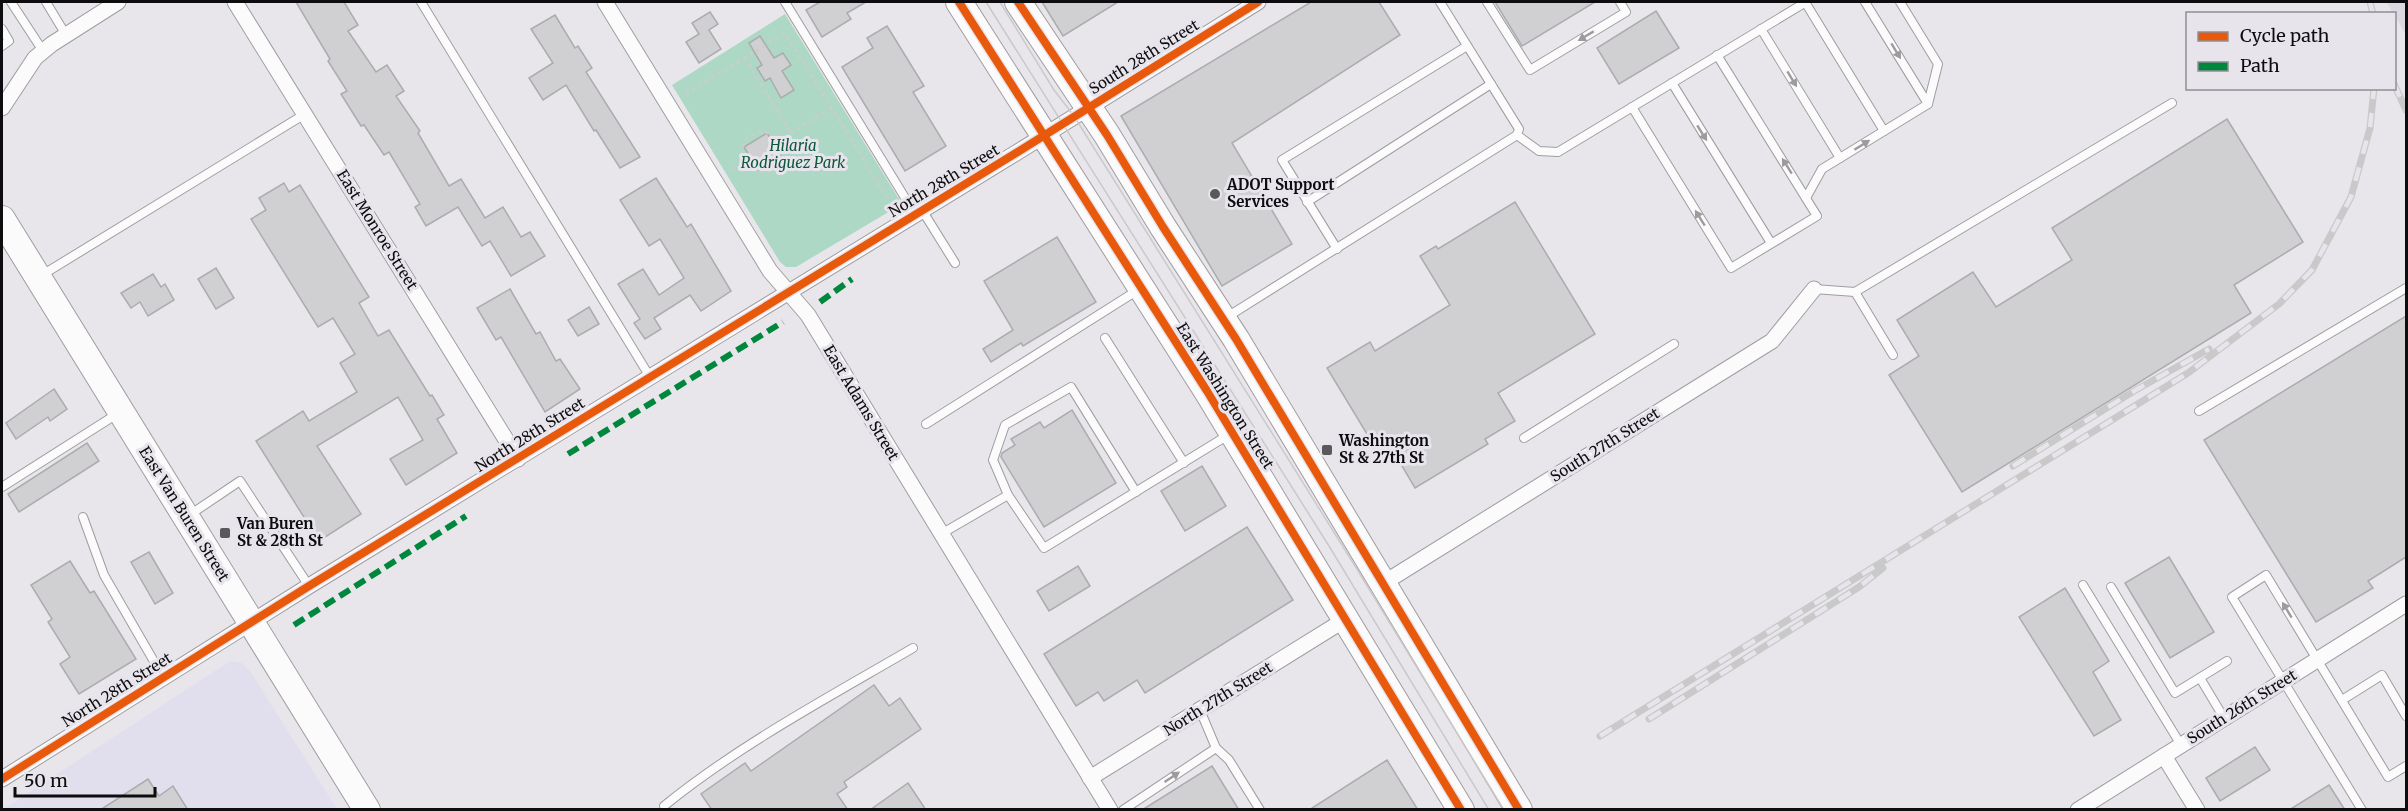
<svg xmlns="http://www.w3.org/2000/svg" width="2408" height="811" font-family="Merriweather,serif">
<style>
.built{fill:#ddd9e3}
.medical{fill:#e1dfed}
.green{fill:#add8c5}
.building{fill:#d0cfd2;stroke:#acabae;stroke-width:1.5}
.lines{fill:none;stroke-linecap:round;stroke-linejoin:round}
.lane-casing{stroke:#9f9da1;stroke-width:10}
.street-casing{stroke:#9f9da1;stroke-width:17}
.primary-casing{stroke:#9f9da1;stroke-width:28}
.path{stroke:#cdcccd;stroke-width:3;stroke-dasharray:3 4.5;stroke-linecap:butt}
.lane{stroke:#fcfbfc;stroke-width:8}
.street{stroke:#fcfbfc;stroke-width:15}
.primary{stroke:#fcfbfc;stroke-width:26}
.tram{stroke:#c9c9ca;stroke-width:1.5}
.rail-casing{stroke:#c9c9ca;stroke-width:7}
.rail{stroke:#e7e4ec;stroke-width:4.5;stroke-dasharray:14;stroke-linecap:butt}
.quiet{stroke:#00873e;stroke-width:6;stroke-dasharray:12 6;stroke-linecap:butt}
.cycleway-casing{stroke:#e7e4ec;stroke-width:11}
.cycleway{stroke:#e8590c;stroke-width:8}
.oneway{fill:#9c9b9d}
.poi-dot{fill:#5a585b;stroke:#e7e4ec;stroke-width:2}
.labels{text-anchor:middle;stroke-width:6;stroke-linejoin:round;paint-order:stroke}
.street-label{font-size:15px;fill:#0d0c0e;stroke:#e7e4ec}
.park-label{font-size:15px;font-style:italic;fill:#0c573c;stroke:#e7e4ec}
.poi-label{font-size:15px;font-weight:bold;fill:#0d0c0e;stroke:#e7e4ec;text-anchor:start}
</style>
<rect width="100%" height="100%" fill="#e8e6ea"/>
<path class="built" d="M2386,2H2406V35L2394,14Z"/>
<path class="medical" d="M230,661L242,663L250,671L337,809L2,810Z"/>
<path class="green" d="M785,14L902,204L796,267H786L780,262L672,85Z"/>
<g class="building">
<path d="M296,2H344L358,25L348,31L376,72L387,65L404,91L396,96L420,131L418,133L449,186L461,179L485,218L503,207L521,237L530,232L545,256L511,276L490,241L482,246L458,207L426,226L415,207L420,204L389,152L384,155L364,125L361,126L341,94L347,91L328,61L330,59Z"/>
<path d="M820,2H866L847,13L851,19L822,37L806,10Z"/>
<path d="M1042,2H1118L1063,36Z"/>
<path d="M1311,2H1379L1400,35L1232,143L1292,244L1222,286L1121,116Z"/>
<path d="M1495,2H1595L1522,46Z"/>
<path d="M1656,11L1679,48L1619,84L1597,48Z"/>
<path d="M710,12L718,24L709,30L721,49L699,63L686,42L699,34L692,23Z"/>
<path d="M555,15L575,48L578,46L592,68L586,72L640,157L620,168L596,130L594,131L566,85L543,100L529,78L553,63L531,29Z"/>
<path d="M887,26L924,86L913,92L946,146L905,171L842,67L873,48L867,38Z"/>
<path d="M760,36L774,58L783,53L791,65L782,71L794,90L781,98L770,78L765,81L757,68L762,65L749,43Z"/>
<path d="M2227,119L2303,242L2234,285L2251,313L1962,492L1889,375L1919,356L1897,320L1973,272L1996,307L2072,260L2052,228Z"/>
<path d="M767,133L781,156L758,170L744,147Z"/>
<path d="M656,178L687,227L691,224L731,291L701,311L690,295L654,318L661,329L645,339L634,323L640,319L618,284L643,269L659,295L684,278L660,239L649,246L620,200Z"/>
<path d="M284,183L289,192L300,185L369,297L359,303L378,336L389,330L430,396L432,395L444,415L437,419L457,453L406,485L390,459L423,440L398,397L317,446L361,514L319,541L256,441L303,411L309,421L357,392L340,363L355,354L333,318L318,327L251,219L266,210L259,198Z"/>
<path d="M1515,202L1595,334L1498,393L1515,421L1485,439L1488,444L1415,488L1382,432L1370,439L1327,368L1370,342L1375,351L1450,305L1420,256L1436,246L1438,249Z"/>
<path d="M1057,237L1096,302L1023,346L1021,343L991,362L983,349L1013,330L984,281Z"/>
<path d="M216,268L234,298L216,309L198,279Z"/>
<path d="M153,274L161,287L165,284L174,300L148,316L140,302L131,308L121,293Z"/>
<path d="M510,289L536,334L540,332L556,361L560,359L580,389L545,412L501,337L496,340L477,308Z"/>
<path d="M589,307L599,324L578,336L568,320Z"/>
<path d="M2406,316V557L2368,581L2373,588L2316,622L2204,440Z"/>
<path d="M54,389L67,409L50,421L48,417L16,439L6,423Z"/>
<path d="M1072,410L1116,483L1044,527L1001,457L1002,453L1015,445L1011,439L1040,422L1044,428Z"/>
<path d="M87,443L99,461L19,512L8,494Z"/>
<path d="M1202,466L1226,506L1185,531L1161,491Z"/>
<path d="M1247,527L1293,600L1145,693L1137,680L1104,701L1098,692L1076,706L1044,654Z"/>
<path d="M149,552L173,593L155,604L131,562Z"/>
<path d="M2169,557L2214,632L2170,658L2125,583Z"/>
<path d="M70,561L90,593L94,591L136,659L79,694L60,664L70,657L48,622L52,619L31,585Z"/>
<path d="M1078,566L1090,586L1049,611L1037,591Z"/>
<path d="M2065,588L2109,661L2093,672L2121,720L2094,736L2019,617Z"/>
<path d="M874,685L889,706L900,698L921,729L844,782L847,787L837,794L848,810H712L701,794L745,763L751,771Z"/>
<path d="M2255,747L2270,770L2220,801L2206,778Z"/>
<path d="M1387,760L1418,810H1309Z"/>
<path d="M1212,766L1239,810H1142Z"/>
<path d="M148,779L159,796L173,786L188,810H100Z"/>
<path d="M908,783L926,810H870Z"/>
<path d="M2329,785L2345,810H2289Z"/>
</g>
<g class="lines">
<defs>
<g id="lane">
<path d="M11,2L43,51"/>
<path d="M46,2L66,35"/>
<path d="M421,2L650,377"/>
<path d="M785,2L915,214"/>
<path d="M1487,2L1530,70L1626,12L1620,2"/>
<path d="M1805,2L1884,131"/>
<path d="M1865,2L1928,104"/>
<path d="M2,29L9,41L2,46"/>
<path d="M1761,29L1840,158"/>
<path d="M1672,83L1771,243"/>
<path d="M1632,107L1731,268L1817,216L1717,55"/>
<path d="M1517,135L1539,151L1558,152L1806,2"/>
<path d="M1806,198L1822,169L1928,104L1938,64L1900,2"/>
<path d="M1307,202L1491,84"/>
<path d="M922,210L955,263"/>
<path d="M1337,249L1282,160L1467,46"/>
<path d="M42,275L305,114"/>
<path d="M1814,289L1855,292L2172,103"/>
<path d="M1855,292L1893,355"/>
<path d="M1227,317L1517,135L1519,129L1440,2"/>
<path d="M1105,338L1184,463"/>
<path d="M2199,411L2406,288"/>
<path d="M926,424L1138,290"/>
<path d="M1524,438L1674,344"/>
<path d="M2,487L117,414"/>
<path d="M1008,495L993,460L1005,425L1071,387L1136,492"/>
<path d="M188,516L240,481L309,586"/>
<path d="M83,517L104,575L163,677"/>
<path d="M941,534L1008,495L1044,548L1230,434"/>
<path d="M2083,585L2181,745"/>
<path d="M2111,587L2175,693L2227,661"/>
<path d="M2200,678L2224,718"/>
<path d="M2342,700L2382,675L2406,716"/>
<path d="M1216,748L1229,760L1260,810"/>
<path d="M664,806C739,745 829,697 913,648"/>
<path d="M1123,810L1216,748L1200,710"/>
<path d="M2362,810L2232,597L2266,575L2388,777L2406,766"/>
</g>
<g id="street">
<path d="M235,2L518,459"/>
<path d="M605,2L770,271L808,315L1110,810"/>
<path d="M2,108L35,58L52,44L118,2"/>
<path d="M1382,584L1772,341L1814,289"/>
<path d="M2164,756L2197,810"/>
<path d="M1090,778L1346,619"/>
<path d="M2,779L309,586L1016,153L1258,2"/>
<path d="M2078,810L2406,604"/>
</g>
<g id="primary">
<path d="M959,2L1207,391L1461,810"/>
<path d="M1018,2L1107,135L1163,227L1236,339L1519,810"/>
<path d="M2,219L367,810"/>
</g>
</defs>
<use href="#lane" class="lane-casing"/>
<use href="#street" class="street-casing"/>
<use href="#primary" class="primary-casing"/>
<g class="path">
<path d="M745,58L791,133"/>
<path d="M686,94L785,33L889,201"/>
<circle cx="762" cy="152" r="20"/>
<path d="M778,141L831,108"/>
<path d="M732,169L745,162"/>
</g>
<use href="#lane" class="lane"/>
<use href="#street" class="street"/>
<use href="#primary" class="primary"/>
<g class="tram">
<path d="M986,2L1329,546L1489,810"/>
<path d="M1000,2L1054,90L1074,116L1355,566L1504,810"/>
</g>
<defs>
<g id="rail">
<path d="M2370,2L2373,14"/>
<path d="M2394,84L2406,110"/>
<path d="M2013,466L2134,391L2209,349"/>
<path d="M1649,719L1859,587L1883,568"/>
<path d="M1600,736L2188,373L2279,304L2312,270L2351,197L2370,128L2374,88"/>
</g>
</defs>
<use href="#rail" class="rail-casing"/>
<use href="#rail" class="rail"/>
<g class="quiet">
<path d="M820,302L852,279"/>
<path d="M568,454L783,322"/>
<path d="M294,625L466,516"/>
</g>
<defs>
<g id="cycleway">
<path d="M959,2L1207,391L1461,810"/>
<path d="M1018,2L1107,135L1163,227L1236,339L1519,810"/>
<path d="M2,779L309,586L1016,153L1258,2"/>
</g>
</defs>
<use href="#cycleway" class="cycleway-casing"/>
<use href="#cycleway" class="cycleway"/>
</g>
<defs><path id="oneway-solid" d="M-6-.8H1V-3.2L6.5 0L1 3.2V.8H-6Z" transform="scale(1.5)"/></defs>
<g class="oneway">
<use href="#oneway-solid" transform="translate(1586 36) rotate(149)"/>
<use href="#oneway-solid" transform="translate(1896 51) rotate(59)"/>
<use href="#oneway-solid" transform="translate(1792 79) rotate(59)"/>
<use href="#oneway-solid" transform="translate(1702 133) rotate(58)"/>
<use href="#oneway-solid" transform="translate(1862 145) rotate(-32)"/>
<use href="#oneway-solid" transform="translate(1787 166) rotate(-122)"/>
<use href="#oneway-solid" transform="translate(1700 218) rotate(-122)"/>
<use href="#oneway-solid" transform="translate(2287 610) rotate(-121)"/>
<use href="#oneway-solid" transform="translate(1172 777) rotate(-34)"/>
</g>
<g class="poi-dot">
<circle cx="1215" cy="194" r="6"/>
<rect x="1321" y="444" width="12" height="12" rx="3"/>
<rect x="219" y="527" width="12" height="12" rx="3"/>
</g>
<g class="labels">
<g class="street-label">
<text transform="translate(1144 57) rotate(-32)" y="5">South 28th Street</text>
<text transform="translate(944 181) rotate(-31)" y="5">North 28th Street</text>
<text transform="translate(377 230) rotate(58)" y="5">East Monroe Street</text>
<text transform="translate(1225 396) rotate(58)" y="5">East Washington Street</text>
<text transform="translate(861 403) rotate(59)" y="5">East Adams Street</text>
<text transform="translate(530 435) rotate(-32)" y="5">North 28th Street</text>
<text transform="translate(1605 445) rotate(-32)" y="5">South 27th Street</text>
<text transform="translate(184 514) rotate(58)" y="5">East Van Buren Street</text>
<text transform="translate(117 690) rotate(-32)" y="5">North 28th Street</text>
<text transform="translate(1218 699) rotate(-32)" y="5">North 27th Street</text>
<text transform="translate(2242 707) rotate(-32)" y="5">South 26th Street</text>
</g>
<g class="park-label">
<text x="793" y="151">Hilaria<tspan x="793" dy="17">Rodriguez Park</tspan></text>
</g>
<g class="poi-label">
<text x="1227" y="190">ADOT Support<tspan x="1227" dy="17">Services</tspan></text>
<text x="1339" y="446">Washington<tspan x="1339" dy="17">St &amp; 27th St</tspan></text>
<text x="237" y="529">Van Buren<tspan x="237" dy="17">St &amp; 28th St</tspan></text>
</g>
</g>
<rect width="2408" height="811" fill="none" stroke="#0d0c0e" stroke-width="6"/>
<rect x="2186" y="12" width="210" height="78" fill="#e7e4ec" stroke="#908e93" stroke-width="1.5"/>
<rect x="2198" y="32" width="30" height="9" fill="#e8590c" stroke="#908e93" stroke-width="1.5"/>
<text x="2240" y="42" font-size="18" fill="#0d0c0e">Cycle path</text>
<rect x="2198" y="62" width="30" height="9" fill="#00873e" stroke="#908e93" stroke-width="1.5"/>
<text x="2240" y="72" font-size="18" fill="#0d0c0e">Path</text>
<path d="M15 787v9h140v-9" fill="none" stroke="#0d0c0e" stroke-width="3"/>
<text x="24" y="787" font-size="18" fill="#0d0c0e" stroke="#e7e4ec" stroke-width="4.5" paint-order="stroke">50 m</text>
</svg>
